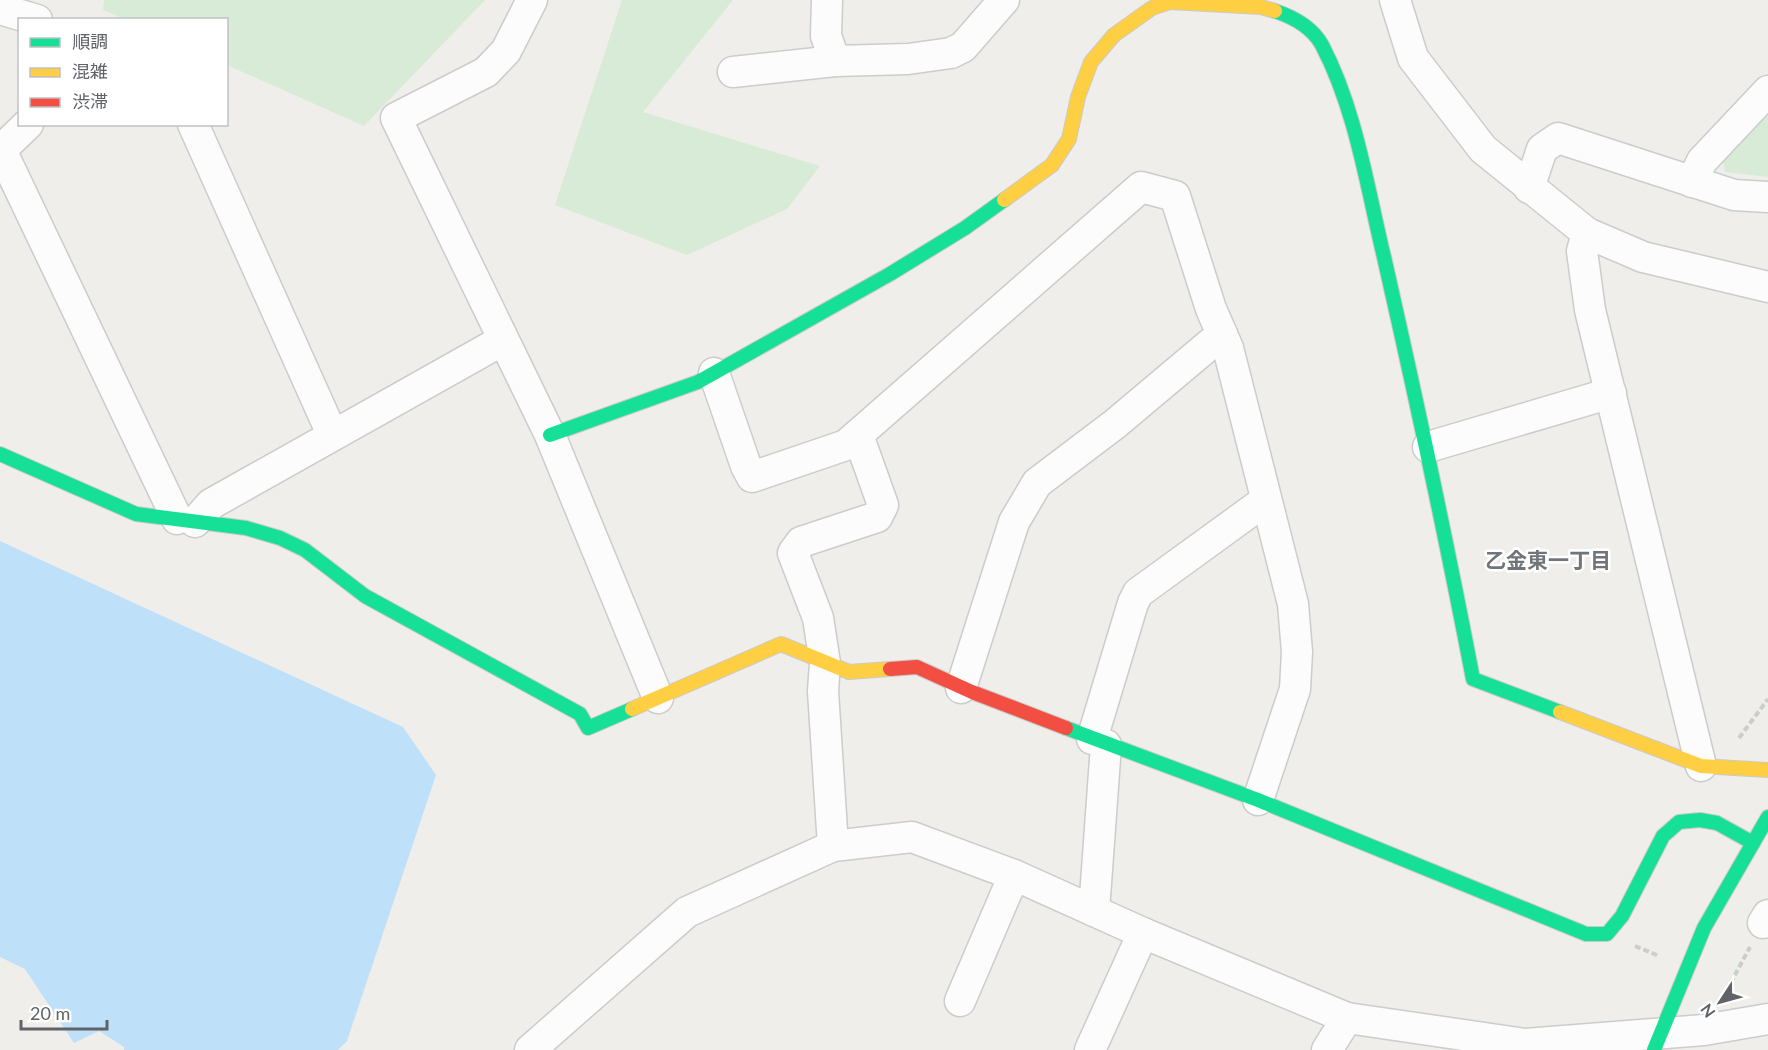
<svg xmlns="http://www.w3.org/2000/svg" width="1768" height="1050" font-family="Lato,'Noto Sans JP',sans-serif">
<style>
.green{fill:#d8ebd6}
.water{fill:#bfe0f9}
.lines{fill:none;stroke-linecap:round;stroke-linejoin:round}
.street-casing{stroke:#cbcccc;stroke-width:33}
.fast-casing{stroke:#cacacb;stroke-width:16}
.slow-casing{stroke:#cacacb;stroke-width:16}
.jam-casing{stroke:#cacacb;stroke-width:16}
.path{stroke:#cacfcc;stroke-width:4;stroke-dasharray:6 3;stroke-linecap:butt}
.street{stroke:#fdfcfc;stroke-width:30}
.fast{stroke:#16e098;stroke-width:14}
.slow{stroke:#ffcf43;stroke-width:14}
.jam{stroke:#f24e42;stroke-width:14}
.labels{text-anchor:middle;stroke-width:5;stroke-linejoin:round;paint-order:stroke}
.neighbourhood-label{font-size:21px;font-weight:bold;fill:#70757a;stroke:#fff}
</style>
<rect width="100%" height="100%" fill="#efeeea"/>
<g class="green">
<path d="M104,0H485L364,126L227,65L226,20L124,19L103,10Z"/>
<path d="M622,0H733L643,112L820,166L787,209L687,255L555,205Z"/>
<path d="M1768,115V177L1725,172L1723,162Z"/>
</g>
<path class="water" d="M0,541L403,727L436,775L347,1041L338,1050H124V1047L99,1031L74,1043L25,969L0,957Z"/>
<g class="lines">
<defs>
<g id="street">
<path d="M532,0L506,51L486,72L396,118L550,435L658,698"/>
<path d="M827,0L826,36L835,61"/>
<path d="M1395,0L1413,58L1483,149L1587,233L1643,257L1768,287"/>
<path d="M0,9L37,20"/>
<path d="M733,72L835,61L908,59L951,53L963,47L1004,0"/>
<path d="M193,124L332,434"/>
<path d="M1,150L177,519"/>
<path d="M0,151L28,124"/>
<path d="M1692,182L1702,161L1768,91"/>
<path d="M1529,188L1542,149L1558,138L1734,195L1768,197"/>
<path d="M1587,233L1582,251L1590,310L1701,766"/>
<path d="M714,373L746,466L752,477L846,445L1141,187L1175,196L1211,309L1228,348L1293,604L1297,652L1295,689L1258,800"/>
<path d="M1428,447L1611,393"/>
<path d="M195,522L211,504L503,340"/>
<path d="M961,688L1014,522L1037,483L1115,424L1222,334"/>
<path d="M1092,739L1133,603L1138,593L1266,500"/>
<path d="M833,846L823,691L825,663L818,618L793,553L801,542L877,517L883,505L858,435"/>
<path d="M1094,911L1106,745"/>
<path d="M1763,923L1768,915"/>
<path d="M960,1001L1014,875"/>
<path d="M530,1050L687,912L833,846L912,837L1014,875L1143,933L1347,1018L1525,1044L1704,1030L1768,1019"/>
<path d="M1090,1050L1143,933"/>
<path d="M1327,1050L1347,1018"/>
</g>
<g id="fast">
<path d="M1275,11C1293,17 1312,27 1322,45C1356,110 1367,187 1384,257C1416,398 1446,538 1473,679L1560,712"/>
<path d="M550,435L698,382L890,274L965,228L1004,200"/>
<path d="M0,454L136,514L246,528L280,538L305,550L365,596L580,714L588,728L632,709"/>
<path d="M1066,728L1258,800L1586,934H1607L1622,916L1663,836L1679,822L1700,820L1717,823L1753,843"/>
<path d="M1654,1050L1704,928L1768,817"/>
</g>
<g id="slow">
<path d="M1004,200L1052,165L1069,139L1078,97L1091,62L1114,35L1152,8L1170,2L1261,7L1275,11"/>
<path d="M632,709L781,644L849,672L890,669"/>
<path d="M1560,712L1701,766L1768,770"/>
</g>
<path id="jam" d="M890,669L917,667L972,692L1066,728"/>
</defs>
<use href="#street" class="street-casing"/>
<use href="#fast" class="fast-casing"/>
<use href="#slow" class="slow-casing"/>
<use href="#jam" class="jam-casing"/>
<g class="path">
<path d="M1739,738L1768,699"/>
<path d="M1635,946L1659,956"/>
<path d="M1722,999L1750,947"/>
</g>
<use href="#street" class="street"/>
<use href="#fast" class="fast"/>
<use href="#slow" class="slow"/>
<use href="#jam" class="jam"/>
</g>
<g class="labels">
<g class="neighbourhood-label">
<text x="1548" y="568">乙金東一丁目</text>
</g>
</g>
<rect x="18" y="18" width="210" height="108" fill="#ffffff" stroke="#bfc1c3" stroke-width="1.5"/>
<rect x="30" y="38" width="30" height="9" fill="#16e098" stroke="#bfc1c3" stroke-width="1.5"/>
<text x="72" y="48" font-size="18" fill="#5f6368">順調</text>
<rect x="30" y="68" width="30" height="9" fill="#ffcf43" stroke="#bfc1c3" stroke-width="1.5"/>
<text x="72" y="78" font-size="18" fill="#5f6368">混雑</text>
<rect x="30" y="98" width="30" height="9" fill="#f24e42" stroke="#bfc1c3" stroke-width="1.5"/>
<text x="72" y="108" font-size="18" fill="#5f6368">渋滞</text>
<g transform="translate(1720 1002) rotate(234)" stroke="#ffffff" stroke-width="4.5" paint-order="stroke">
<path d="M0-4.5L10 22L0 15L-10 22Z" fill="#5f6368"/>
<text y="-9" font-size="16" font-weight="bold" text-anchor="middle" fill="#5f6368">N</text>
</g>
<path d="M21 1020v9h86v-9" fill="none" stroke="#5f6368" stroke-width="3"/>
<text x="30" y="1020" font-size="18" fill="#5f6368" stroke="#ffffff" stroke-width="4.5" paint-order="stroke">20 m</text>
</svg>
